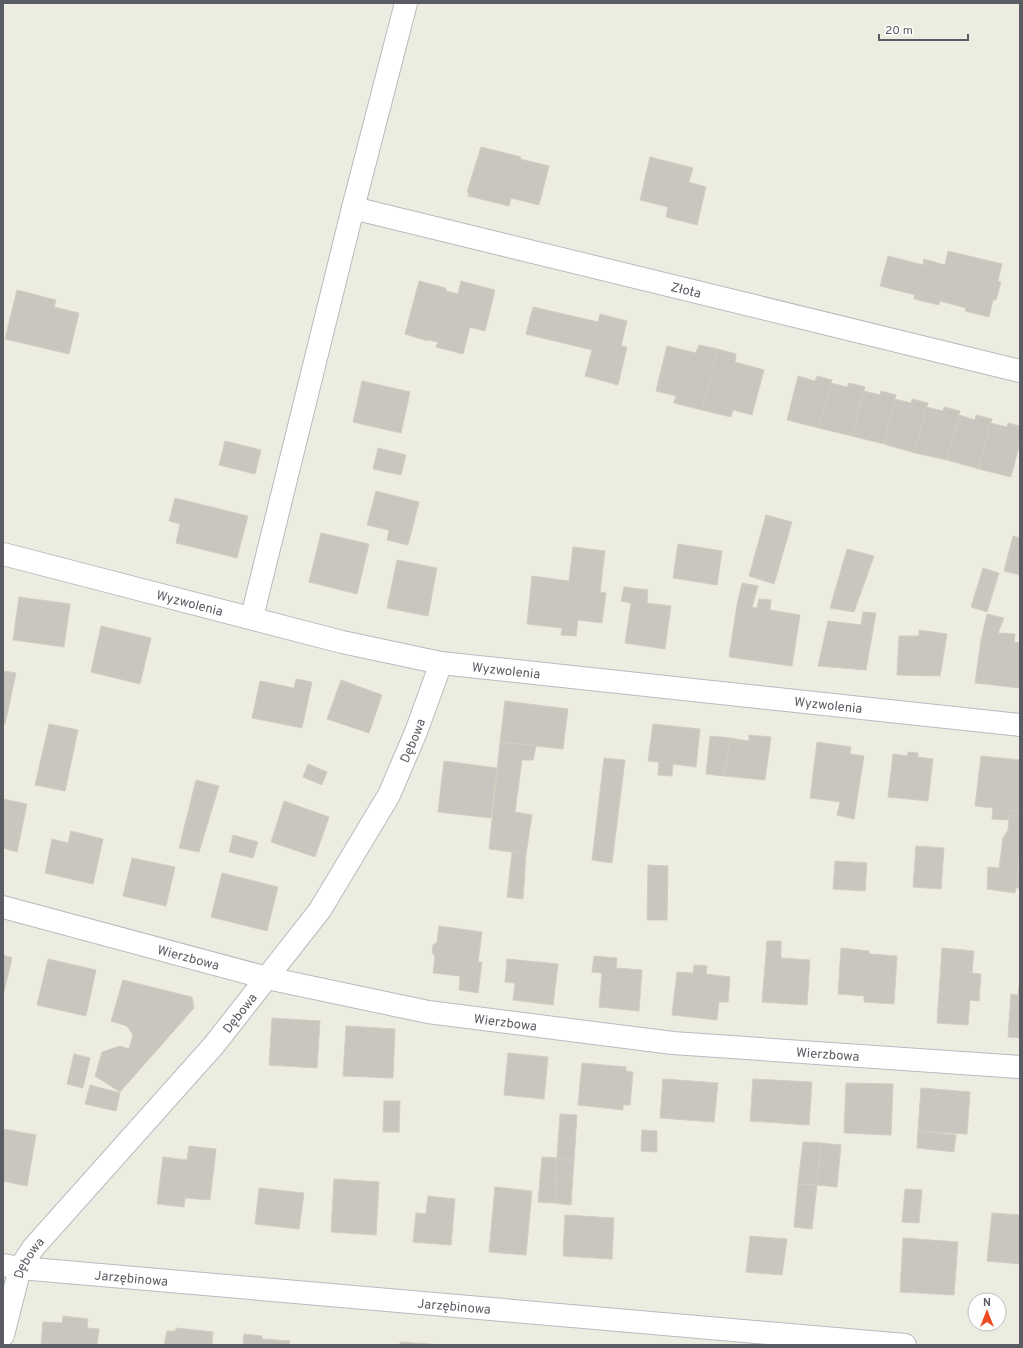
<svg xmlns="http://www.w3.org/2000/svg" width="1023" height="1348" font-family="Overpass,sans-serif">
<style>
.building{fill:#c8c6be;stroke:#d2cebf}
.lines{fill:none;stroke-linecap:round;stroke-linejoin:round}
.minor-casing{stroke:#b9bac0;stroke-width:24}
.minor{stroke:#fff;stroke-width:22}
.labels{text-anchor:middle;stroke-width:3.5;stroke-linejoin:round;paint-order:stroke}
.street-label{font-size:13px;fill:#595c62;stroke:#fff}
</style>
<rect width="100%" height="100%" fill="#edece0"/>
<g class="building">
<path d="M481,147L521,157L520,159L549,166L539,205L511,198L509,206L468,196L469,193L467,192Z"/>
<path d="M650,157L693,168L689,182L706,187L697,225L666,217L668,207L640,200Z"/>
<path d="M948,251L1002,264L998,281L1001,282L996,300H993L989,317L965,311L966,308L940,301L939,305L914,299L915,295L880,286L888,256L923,265L924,259L945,265Z"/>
<path d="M419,281L446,288V291L458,294L461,281L495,290L485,331L470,327L463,354L436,347L438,342L428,340V341L405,334Z"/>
<path d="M17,290L56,300L54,307L79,313L69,354L5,339Z"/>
<path d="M533,307L598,322L600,314L627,321L621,346L627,347L618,385L585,376L592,350L526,334Z"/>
<path d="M699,345L718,349L702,410L674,403L676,396L656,391L667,346L696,353Z"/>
<path d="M718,349L736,354L735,362L764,370L752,415L733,410L731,417L702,410Z"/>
<path d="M798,376L815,381L817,376L832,380L819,428L787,420Z"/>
<path d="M362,381L410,392L401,433L353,422Z"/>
<path d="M831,383L847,387L849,383L865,387L852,436L819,428Z"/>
<path d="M864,391L880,395L881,391L896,395L884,444L852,436Z"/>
<path d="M895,399L911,403L912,399L928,403L915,453L884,444Z"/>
<path d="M926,407L943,411L944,407L960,411L947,460L915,453Z"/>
<path d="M959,415L975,420L976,415L992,419L979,469L947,460Z"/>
<path d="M990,423L1007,427L1008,423L1020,426V442L1011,477L979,469Z"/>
<path d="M225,441L261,450L255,474L219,465Z"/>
<path d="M378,448L406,455L401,475L373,469Z"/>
<path d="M376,491L419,502L408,545L387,540L389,530L367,525Z"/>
<path d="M175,498L248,516L237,558L176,543L180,524L169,521Z"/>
<path d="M766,515L792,522L774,584L749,576Z"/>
<path d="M321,533L369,544L357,594L309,582Z"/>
<path d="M1013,536L1020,538V575L1004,571Z"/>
<path d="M678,544L722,551L717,585L673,578Z"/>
<path d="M573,547L605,551L600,592L606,593L602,623L578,620L576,636L561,635L562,628L527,624L532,576L569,581Z"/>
<path d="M847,549L874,556L854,612L830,608Z"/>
<path d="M397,560L437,568L428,616L387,608Z"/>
<path d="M983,568L999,573L987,612L971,607Z"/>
<path d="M742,583L758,586L752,607L757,608L759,599L771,600L770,610L800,615L792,666L729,657L737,605Z"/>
<path d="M624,587L648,590L647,603L671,606L665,649L625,643L631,603L621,601Z"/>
<path d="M19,597L70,604L64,647L13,640Z"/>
<path d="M863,612L876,613L866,670L818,666L828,621L861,625Z"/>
<path d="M987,614L1004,618L998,633L1015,634L1014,642L1020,643V688L975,683L981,640Z"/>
<path d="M101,626L151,638L140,684L91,672Z"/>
<path d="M919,630L947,634L940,676L897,675L899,636H919Z"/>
<path d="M3,671L16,673L5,724L3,723Z"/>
<path d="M296,679L312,682L302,728L252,718L260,681L294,688Z"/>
<path d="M341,680L382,695L369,733L327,719Z"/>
<path d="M505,701L568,709L563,749L500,742Z"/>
<path d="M49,724L78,730L65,791L35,785Z"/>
<path d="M653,724L700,729L696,767L673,764L672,776L658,775L659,762L648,761Z"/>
<path d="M749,735L771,737L765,780L724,776L730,738L749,741Z"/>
<path d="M710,736L730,738L724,776L706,774Z"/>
<path d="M500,742L536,746L533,760H522L515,812L532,815L526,854L489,849Z"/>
<path d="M817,742L851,747L850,754L864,756L854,819L837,815L840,802L810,798Z"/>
<path d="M908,752L918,753V757L933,759L928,801L888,797L893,754L907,756Z"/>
<path d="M981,756L1020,760V811L1010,810V820L992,819L993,808L975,806Z"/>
<path d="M604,758L625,760L612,863L592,860Z"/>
<path d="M444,761L497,768L491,818L438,812Z"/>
<path d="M308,764L327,772L322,785L303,777Z"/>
<path d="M196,780L219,786L199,852L179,848Z"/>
<path d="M3,799L27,804L17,852L3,848Z"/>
<path d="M284,801L329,817L315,857L271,842Z"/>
<path d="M1010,810L1020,811V852L1015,893L987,889L988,867L999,868L1003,838L1008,830Z"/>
<path d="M71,831L103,839L93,884L45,873L52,839L68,843Z"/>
<path d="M233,835L258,842L253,858L229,852Z"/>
<path d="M916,846L944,848L941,889L913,887Z"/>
<path d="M512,852L526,854L523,899L507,897Z"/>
<path d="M1020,852V888H1016Z"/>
<path d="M132,858L175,867L166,906L123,896Z"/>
<path d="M835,861L867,863L865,891L833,889Z"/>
<path d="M648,865L668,866L667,920H647Z"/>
<path d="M222,873L278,887L267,931L211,917Z"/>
<path d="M439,926L482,932L478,962H482L478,993L459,990L460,976L433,973L435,957L432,952L433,945L437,942Z"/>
<path d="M767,941H781V958L810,960L807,1005L762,1002Z"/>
<path d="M841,948L869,951V954L897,956L894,1004L864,1002V996L838,994Z"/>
<path d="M942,948L974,951L972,973L981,974L979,1001L970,1000L968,1025L937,1023Z"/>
<path d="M3,955L12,958L3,996Z"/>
<path d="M594,956L617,958L616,968L642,970L639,1011L599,1007L602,973L592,972Z"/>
<path d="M48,959L96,970L86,1016L37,1005Z"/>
<path d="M507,959L558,964L553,1005L513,1000L515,983L505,982Z"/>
<path d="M694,965L707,966L706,974L730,977L728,1002H719L717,1020L672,1015L677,972L693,973Z"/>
<path d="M123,980L192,997L194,1008L120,1092L95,1076L102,1052L120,1046L129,1049L133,1035L127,1026L111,1021Z"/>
<path d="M1019,985L1020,1038L1008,1037L1011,994L1018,995Z"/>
<path d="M272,1018L320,1021L317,1068L269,1065Z"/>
<path d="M346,1026L395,1029L393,1078L343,1076Z"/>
<path d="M508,1053L548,1057L544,1099L504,1095Z"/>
<path d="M74,1054L90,1058L83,1088L67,1084Z"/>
<path d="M582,1063L626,1067V1071L633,1072L630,1105H623V1110L578,1105Z"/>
<path d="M663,1079L718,1083L714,1122L660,1118Z"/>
<path d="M753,1079L812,1082L809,1125L750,1121Z"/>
<path d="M846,1083L893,1084L891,1135L844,1133Z"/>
<path d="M90,1085L120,1093L116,1111L85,1104Z"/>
<path d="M921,1088L970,1092L967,1134L918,1131Z"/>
<path d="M384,1101H400L399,1132H383Z"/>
<path d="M560,1114L577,1115L574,1160L557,1158Z"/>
<path d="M3,1129L36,1135L27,1186L3,1181Z"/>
<path d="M642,1130L657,1131V1152L641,1151Z"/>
<path d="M918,1131L956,1135L954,1152L917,1148Z"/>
<path d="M803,1142L821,1143L817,1185L798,1184Z"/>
<path d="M821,1143L841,1145L837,1187L817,1185Z"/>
<path d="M189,1146L216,1149L210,1200L185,1198L184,1207L157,1204L163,1157L187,1160Z"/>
<path d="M542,1157L557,1158L555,1203L538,1202Z"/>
<path d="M557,1158L574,1160L571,1205L555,1203Z"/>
<path d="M334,1179L379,1182L376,1235L331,1232Z"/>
<path d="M798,1184L817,1185L812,1229L794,1227Z"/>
<path d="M495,1187L532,1191L526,1255L489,1252Z"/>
<path d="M259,1188L304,1193L299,1229L255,1224Z"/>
<path d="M905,1189L922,1190L919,1223L902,1222Z"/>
<path d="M428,1196L455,1199L451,1245L413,1242L416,1213L426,1214Z"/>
<path d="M992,1213L1020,1215V1264L987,1261Z"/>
<path d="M565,1215L614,1218L612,1259L563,1256Z"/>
<path d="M750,1236L787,1239L782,1275L746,1272Z"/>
<path d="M903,1238L958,1242L954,1295L900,1292Z"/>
<path d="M63,1316L88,1319L87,1328L99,1329L97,1345H41L43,1322L62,1323Z"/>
<path d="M176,1328L213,1332L212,1345H164L167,1331H176Z"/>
<path d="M244,1334L262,1336V1339L290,1341L289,1345H243Z"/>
<path d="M400,1342L442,1345H400Z"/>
</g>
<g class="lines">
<defs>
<g id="minor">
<path id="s1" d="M353,208L1020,371"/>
<path id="s2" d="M3,554L342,642L441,663L1020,725"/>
<path d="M252,617L353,208L406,3"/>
<path id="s3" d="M3,907L267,978L428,1012L673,1043L1020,1067"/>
<path id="s4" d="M3,1265L20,1268L905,1345"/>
<path id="s5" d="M3,1335L20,1268L33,1248L214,1045L320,910L389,795L416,732L441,663"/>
</g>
</defs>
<use href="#minor" class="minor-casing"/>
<use href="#minor" class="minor"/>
</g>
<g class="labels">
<g class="street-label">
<text dy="5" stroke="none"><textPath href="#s1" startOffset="343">Złota</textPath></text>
<text dy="5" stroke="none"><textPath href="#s2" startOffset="193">Wyzwolenia</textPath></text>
<text dy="5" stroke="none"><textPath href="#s2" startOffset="517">Wyzwolenia</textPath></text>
<text dy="5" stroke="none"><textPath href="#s2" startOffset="841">Wyzwolenia</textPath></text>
<text dy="5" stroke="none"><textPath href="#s5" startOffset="730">Dębowa</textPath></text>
<text dy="5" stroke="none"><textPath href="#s3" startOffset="192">Wierzbowa</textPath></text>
<text dy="5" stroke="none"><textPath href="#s5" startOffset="406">Dębowa</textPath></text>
<text dy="5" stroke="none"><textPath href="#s3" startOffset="516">Wierzbowa</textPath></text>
<text dy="5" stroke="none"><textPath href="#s3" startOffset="840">Wierzbowa</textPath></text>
<text dy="5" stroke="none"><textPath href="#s5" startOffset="82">Dębowa</textPath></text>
<text dy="5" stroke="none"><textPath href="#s4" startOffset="129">Jarzębinowa</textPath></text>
<text dy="5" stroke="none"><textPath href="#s4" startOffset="453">Jarzębinowa</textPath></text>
</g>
</g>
<rect width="1023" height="1348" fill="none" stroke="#595c62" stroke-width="8"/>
<g transform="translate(987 1312)"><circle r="19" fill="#ffffff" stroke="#bdbec0"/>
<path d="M0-3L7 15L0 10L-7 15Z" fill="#f04a23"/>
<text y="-6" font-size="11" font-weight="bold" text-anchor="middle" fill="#595c62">N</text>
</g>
<path d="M879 34v6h89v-6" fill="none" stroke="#595c62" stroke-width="2"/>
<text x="885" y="34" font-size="12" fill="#595c62" stroke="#ffffff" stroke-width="3" paint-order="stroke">20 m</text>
</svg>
